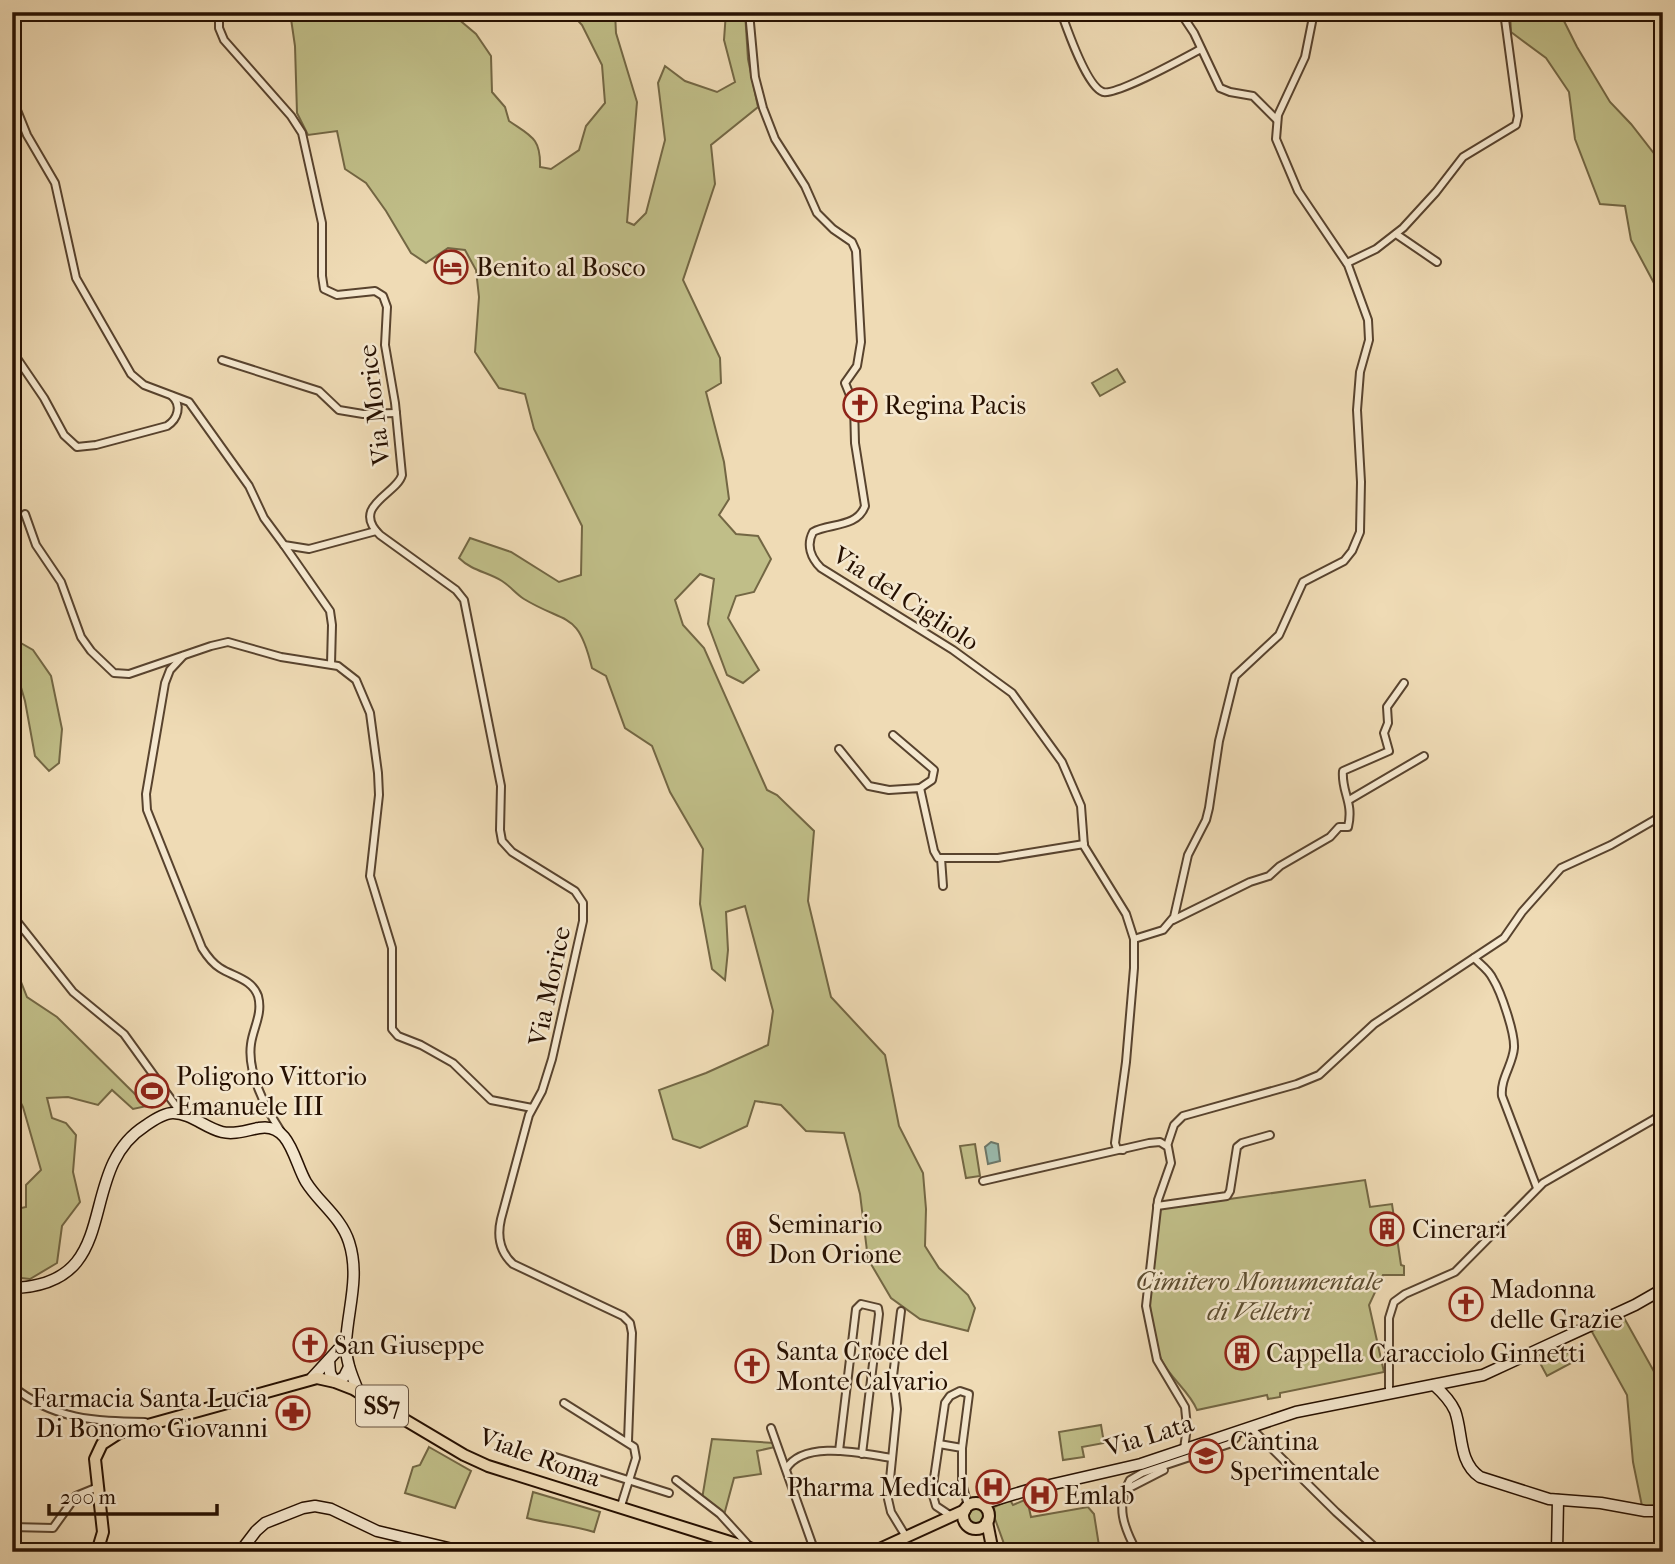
<svg xmlns="http://www.w3.org/2000/svg" width="1675" height="1564" font-family="'IM FELL French Canon',serif">
<style>
.green{fill:#c0be88;stroke:#736744;stroke-width:2}
.water{fill:#9abbae;stroke:#6c7769;stroke-width:2}
.lines{fill:none;stroke-linecap:round;stroke-linejoin:round}
.street-casing{stroke:#58432e;stroke-width:10}
.secondary-casing{stroke:#261001;stroke-width:13}
.primary-casing{stroke:#261001;stroke-width:14}
.street{stroke:#f5e8cf;stroke-width:6}
.secondary{stroke:#f5e8cf;stroke-width:10}
.primary{stroke:#efdbb5;stroke-width:10}
.labels{text-anchor:middle;stroke-width:5;stroke-linejoin:round;paint-order:stroke}
.shield{fill:#f5e8cf;stroke:#64513f;stroke-width:2}
.shield-label{font-size:24px;font-weight:bold;fill:#261001}
.poi-label{font-size:26px;fill:#261001;stroke:#f5e8cf;text-anchor:start}
.street-label{font-size:26px;fill:#261001;stroke:#f5e8cf}
.park-label{font-size:26px;font-style:italic;fill:#5c4d30;stroke:#f5e8cf}
</style>
<rect width="100%" height="100%" fill="#efdbb5"/>
<filter id="stains"><feTurbulence type="fractalNoise" baseFrequency=".00286" numOctaves="4"/><feColorMatrix values="0 0 0 0 .2 0 0 0 0 .09 0 0 0 0 .02 0 0 0 .5 -.17"/></filter>
<radialGradient id="worn" r=".72"><stop offset=".6" stop-color="#630" stop-opacity="0"/><stop offset="1" stop-color="#630" stop-opacity=".3"/></radialGradient>
<g class="green">
<path d="M290,12H450L476,34L491,56L492,92L505,107L509,121C531,136 541,138 540,167L551,169L579,150L586,126L605,103L602,65L582,25L570,12H615L616,33L637,102L627,222L634,225L646,213L665,140L658,83L665,66L685,81L717,92L735,82L724,40L726,12H745L748,59L758,107L711,145L715,184L683,280L720,358L721,383L706,392L724,462L729,499L719,515L736,534L758,536L771,559L754,592L736,596L728,618L759,670L743,683L727,675L708,624L714,579L700,574L675,600L683,625L704,648L767,790L777,795L814,831L808,901L831,997L885,1055L899,1126L923,1173L926,1209L925,1246L939,1268L968,1295L975,1308L968,1331L920,1319L891,1298L868,1259L860,1194L844,1133L806,1131L781,1105L755,1101L747,1126L700,1148L673,1139L659,1090L706,1073L768,1045L773,1011L745,906L726,912L728,950L725,980L712,969L700,904L703,849L670,792L652,746L625,728L606,676L592,668C578,610 567,625 524,599C516,594 510,586 502,581C488,572 472,571 459,558L470,538L511,552L559,582L581,575L582,526L534,429L525,394L499,388L475,352L479,297L476,270L465,250L448,248L426,263L411,253L386,211L366,183L345,169L337,131L308,135L297,113L295,46Z"/>
<path d="M1510,12L1560,13L1577,47L1610,102L1631,124L1663,165V300L1631,240L1625,206L1600,204L1575,139L1569,92L1546,58L1511,32Z"/>
<path d="M1117,369L1125,382L1100,396L1092,383Z"/>
<path d="M12,638L33,650L51,676L62,729L59,763L49,771L35,756L25,701L12,657Z"/>
<path d="M12,959L27,997L57,1017L147,1106L133,1109L112,1090L98,1105L68,1097L47,1098L52,1118L66,1123L76,1135L73,1172L80,1202L62,1226L57,1263L30,1279L12,1277V1210L26,1207V1185L41,1170L23,1107L12,1085Z"/>
<path d="M975,1144L980,1176L966,1178L960,1146Z"/>
<path d="M1365,1180L1370,1207L1392,1204L1401,1265L1404,1266V1275H1383L1369,1305L1384,1372L1280,1393V1397L1268,1399L1267,1395L1197,1410C1190,1392 1171,1379 1162,1361C1140,1318 1154,1255 1159,1209Z"/>
<path d="M1623,1316L1657,1377L1663,1376V1505L1642,1506L1633,1462L1627,1395L1591,1330Z"/>
<path d="M1566,1349L1573,1362L1547,1376L1540,1363Z"/>
<path d="M1101,1425L1104,1443L1082,1447L1084,1457L1063,1460L1059,1432Z"/>
<path d="M712,1439L774,1443L775,1447L757,1451L761,1474L734,1478L724,1515L702,1499Z"/>
<path d="M429,1447L471,1471L455,1508L405,1493L413,1467L420,1465Z"/>
<path d="M533,1492L600,1512L594,1532C571,1525 550,1524 527,1518Z"/>
<path d="M1027,1499L1031,1517L1088,1507L1094,1514L1100,1552H1007L995,1519L994,1507L1010,1500L1013,1505Z"/>
<circle cx="976" cy="1516" r="8"/>
</g>
<path class="water" d="M991,1142L998,1144L1000,1161L988,1164L985,1147Z"/>
<g class="lines">
<defs>
<g id="street">
<path d="M219,12V28L224,40L291,116L302,133L322,223V276L324,289L337,295L375,291L383,296L387,307L385,345L395,403L402,475C397,494 350,506 380,535L456,590L464,600L501,786L500,830L502,841L512,852L575,891L583,903V921L552,1059L542,1091L529,1115L501,1219C497,1236 500,1252 513,1264L623,1316L630,1323L632,1333L628,1441"/>
<path d="M749,12L755,77L763,108L775,139L805,186L817,213L833,229L852,242L856,251L861,342L857,366L845,383L854,405L855,443L865,506C857,528 829,523 813,532C806,545 811,558 821,568L953,650L1012,693L1062,762L1081,806L1084,846L1126,914L1134,939V968L1126,1062L1115,1143L1117,1149L1123,1150"/>
<path d="M1061,12C1067,29 1087,87 1103,92C1116,96 1186,57 1201,49"/>
<path d="M1180,12L1194,33L1220,88L1230,92L1253,96L1277,120"/>
<path d="M12,27L20,12"/>
<path d="M12,98L27,135L55,183L76,278L131,374L144,385L189,402L249,486L264,518L284,545L309,549L376,531"/>
<path d="M1396,234L1437,262"/>
<path d="M1347,263L1376,249L1403,228L1436,192L1463,157L1516,125L1518,116L1504,12"/>
<path d="M12,351L44,398L64,435L77,447L96,445L167,426C178,419 182,405 172,396"/>
<path d="M222,360L319,391L339,410L363,414L396,413"/>
<path d="M25,514L36,545L61,582L81,637L91,651L114,673L129,674L211,646L228,642L281,657L338,666L356,680L370,713L378,773L379,795L370,876L392,948V1029L398,1036L421,1045L453,1063L491,1100L532,1108"/>
<path d="M284,545L330,611L332,625L331,664"/>
<path d="M183,656L170,670L165,683L146,794L147,810L202,948C207,956 212,963 220,968C234,977 252,979 258,996C263,1014 253,1028 251,1044C247,1072 265,1107 280,1130"/>
<path d="M893,735L934,770L932,780L920,788"/>
<path d="M839,749L869,786L889,790L920,788L934,851L938,858H998L1084,844"/>
<path d="M1349,800L1424,756"/>
<path d="M941,858L943,886"/>
<path d="M12,915L73,992L124,1034L181,1113"/>
<path d="M1173,920L1250,882L1269,876L1280,866L1330,837L1339,827H1348C1354,802 1341,792 1343,771L1389,751L1384,733L1388,723L1387,707L1404,683"/>
<path d="M1134,939L1163,930L1174,917L1188,855L1206,820L1209,808L1219,741L1235,676L1279,635L1303,582L1344,561L1352,551L1360,532L1361,482L1357,410L1360,372L1369,340L1368,320L1348,265L1298,191L1276,139L1278,115L1305,57L1314,12"/>
<path d="M1474,958C1481,965 1489,970 1493,979C1501,992 1515,1033 1514,1048C1513,1064 1500,1079 1502,1096L1537,1188"/>
<path d="M1167,1146L1174,1125L1183,1116L1297,1084L1319,1075L1374,1024L1504,938L1522,912L1561,868L1611,845L1663,815"/>
<path d="M983,1181L1149,1143L1160,1142L1168,1147L1171,1163L1158,1200L1146,1306L1157,1360L1185,1407L1187,1427L1184,1449"/>
<path d="M1157,1206L1227,1196L1230,1191L1237,1147L1242,1143L1270,1135"/>
<path d="M901,1311L893,1376L897,1409L888,1499L891,1512L905,1535"/>
<path d="M12,1386C54,1420 94,1421 145,1422"/>
<path d="M1389,1394V1318L1394,1302L1405,1294L1455,1272L1543,1183L1663,1114"/>
<path d="M564,1403L634,1447L636,1458L620,1509"/>
<path d="M1250,1427L1336,1512L1380,1552"/>
<path d="M771,1428L815,1552"/>
<path d="M939,1444L962,1448V1483L968,1506"/>
<path d="M839,1451L856,1309L861,1304L878,1308L879,1314L862,1454"/>
<path d="M546,1454L669,1493"/>
<path d="M786,1469C804,1439 864,1454 892,1458"/>
<path d="M676,1480L720,1514L750,1547"/>
<path d="M1127,1489L1164,1470"/>
<path d="M951,1516L936,1506L932,1492L945,1403L950,1396L960,1391L969,1394L962,1448"/>
<path d="M12,1527L53,1528L76,1496L98,1487"/>
<path d="M894,1552L898,1540"/>
<path d="M1137,1552C1124,1528 1115,1506 1130,1480L1142,1473L1229,1444L1236,1438L1238,1431"/>
</g>
<g id="secondary">
<path d="M12,1288C127,1285 73,1172 145,1126C152,1121 164,1113 173,1113C191,1113 205,1128 222,1132C235,1135 247,1130 259,1128C290,1122 294,1162 306,1182C319,1203 341,1217 349,1242C360,1276 348,1308 346,1342C345,1360 352,1376 359,1393"/>
<path d="M329,1360L330,1373L335,1382L344,1377L349,1367"/>
<path d="M312,1378L346,1341"/>
<path d="M1434,1385C1443,1393 1450,1400 1455,1411C1463,1433 1458,1462 1480,1477L1549,1499L1601,1503L1645,1511H1663"/>
<path d="M982,1504L1028,1490L1141,1464L1296,1412L1483,1375L1635,1305L1663,1289"/>
<path d="M240,1552L256,1531L265,1523L303,1508L315,1506L331,1509L377,1531L465,1552"/>
<path d="M1557,1552L1558,1500"/>
</g>
<g id="primary">
<circle cx="976" cy="1516" r="13"/>
<path d="M987,1522L993,1552"/>
<path d="M97,1552L103,1532L95,1459L102,1444L119,1433L317,1378L335,1382L353,1389L464,1455L488,1466L762,1552"/>
<path d="M873,1552L965,1510"/>
</g>
</defs>
<use href="#street" class="street-casing"/>
<use href="#secondary" class="secondary-casing"/>
<use href="#primary" class="primary-casing"/>
<use href="#street" class="street"/>
<use href="#secondary" class="secondary"/>
<use href="#primary" class="primary"/>
</g>
<defs>
<symbol id="hotel-ring" viewBox="-11 -11 22 22"><circle r="9.5" fill="#f5e8cf" stroke="#8f2418" stroke-width="1.5"/><path d="M-6-4.5h1.5V1H6V5H4.5V3h-9V5H-6ZM-4 0a1.8 1.8 0 1 1 3.6 0ZM.5 0V-2.5h3Q6-2.5 6 0Z" fill="#8f2418"/></symbol>
<symbol id="church-ring" viewBox="-11 -11 22 22"><circle r="9.5" fill="#f5e8cf" stroke="#8f2418" stroke-width="1.5"/><path d="M-1.2-6h2.4v3.5h3.3v2.4h-3.3V6h-2.4V-.1h-3.3v-2.4h3.3Z" fill="#8f2418"/></symbol>
<symbol id="stadium-ring" viewBox="-11 -11 22 22"><circle r="9.5" fill="#f5e8cf" stroke="#8f2418" stroke-width="1.5"/><path d="M0-5a6.5 5 0 1 0 0 10a6.5 5 0 1 0 0-10ZM-3.5-1.8h7v3.6h-7Z" fill="#8f2418"/></symbol>
<symbol id="building-ring" viewBox="-11 -11 22 22"><circle r="9.5" fill="#f5e8cf" stroke="#8f2418" stroke-width="1.5"/><path d="M-4-6H4V6H1V3H-1V6H-4ZM-2.5-4.3h1.7v1.8h-1.7ZM.8-4.3h1.7v1.8H.8ZM-2.5-1h1.7V.8h-1.7ZM.8-1h1.7V.8H.8Z" fill="#8f2418"/></symbol>
<symbol id="pharmacy-ring" viewBox="-11 -11 22 22"><circle r="9.5" fill="#f5e8cf" stroke="#8f2418" stroke-width="1.5"/><path d="M-2-6h4v4h4v4h-4v4h-4v-4h-4v-4h4Z" fill="#8f2418"/></symbol>
<symbol id="university-ring" viewBox="-11 -11 22 22"><circle r="9.5" fill="#f5e8cf" stroke="#8f2418" stroke-width="1.5"/><path d="M0-5L7-2L0 1L-7-2ZM-4 1L0 2.5L4 1V4Q0 6-4 4Z" fill="#8f2418"/></symbol>
<symbol id="hospital-ring" viewBox="-11 -11 22 22"><circle r="9.5" fill="#f5e8cf" stroke="#8f2418" stroke-width="1.5"/><path d="M-5-5h3v3.5h4V-5h3V5h-3V1.5h-4V5h-3Z" fill="#8f2418"/></symbol>
</defs>
<g fill-rule="evenodd">
<use href="#hotel-ring" x="432" y="248" width="38" height="38"/>
<use href="#church-ring" x="841" y="386" width="38" height="38"/>
<use href="#stadium-ring" x="133" y="1072" width="38" height="38"/>
<use href="#building-ring" x="1368" y="1210" width="38" height="38"/>
<use href="#building-ring" x="725" y="1220" width="38" height="38"/>
<use href="#church-ring" x="1447" y="1285" width="38" height="38"/>
<use href="#church-ring" x="291" y="1326" width="38" height="38"/>
<use href="#building-ring" x="1223" y="1334" width="38" height="38"/>
<use href="#church-ring" x="733" y="1347" width="38" height="38"/>
<use href="#pharmacy-ring" x="274" y="1394" width="38" height="38"/>
<use href="#university-ring" x="1187" y="1437" width="38" height="38"/>
<use href="#hospital-ring" x="974" y="1468" width="38" height="38"/>
<use href="#hospital-ring" x="1021" y="1476" width="38" height="38"/>
</g>
<g class="labels">
<rect class="shield" x="356" y="1385.5" width="52" height="41" rx="5"/>
<g class="shield-label">
<text x="382" y="1414">SS7</text>
</g>
<g class="poi-label">
<text x="476" y="276">Benito al Bosco</text>
<text x="884" y="414">Regina Pacis</text>
<text x="176" y="1085">Poligono Vittorio<tspan x="176" dy="30">Emanuele III</tspan></text>
<text x="768" y="1233">Seminario<tspan x="768" dy="30">Don Orione</tspan></text>
<text x="1412" y="1238">Cinerari</text>
<text x="1490" y="1298">Madonna<tspan x="1490" dy="30">delle Grazie</tspan></text>
<text x="334" y="1354">San Giuseppe</text>
<text x="776" y="1360">Santa Croce del<tspan x="776" dy="30">Monte Calvario</tspan></text>
<text x="1266" y="1362">Cappella Caracciolo Ginnetti</text>
<text x="268" y="1407" text-anchor="end">Farmacia Santa Lucia<tspan x="268" dy="30">Di Bonomo Giovanni</tspan></text>
<text x="1230" y="1450">Cantina<tspan x="1230" dy="30">Sperimentale</tspan></text>
<text x="968" y="1496" text-anchor="end">Pharma Medical</text>
<text x="1064" y="1504">Emlab</text>
</g>
<g class="street-label">
<text transform="translate(374 405) rotate(-97)" y="9">Via Morice</text>
<text transform="translate(906 598) rotate(33)" y="9">Via del Cigliolo</text>
<text transform="translate(549 986) rotate(-78)" y="9">Via Morice</text>
<text transform="translate(1149 1435) rotate(-17)" y="9">Via Lata</text>
<text transform="translate(540 1457) rotate(20)" y="9">Viale Roma</text>
</g>
<g class="park-label">
<text x="1259" y="1290">Cimitero Monumentale<tspan x="1259" dy="30">di Velletri</tspan></text>
</g>
</g>
<rect width="1675" height="1564" fill="none" stroke="#efdbb5" stroke-width="42"/>
<rect x="14" y="14" width="1647" height="1536" fill="none" stroke="#261001" stroke-width="3.5"/>
<rect x="21" y="21" width="1633" height="1522" fill="none" stroke="#261001" stroke-width="2"/>
<path d="M49 1504v10h168v-10" fill="none" stroke="#261001" stroke-width="3.5"/>
<text x="60" y="1504" font-size="21" fill="#261001" stroke="#f5e8cf" stroke-width="5" paint-order="stroke">200 m</text>
<rect width="100%" height="100%" filter="url(#stains)"/>
<rect width="100%" height="100%" fill="url(#worn)"/>
</svg>
